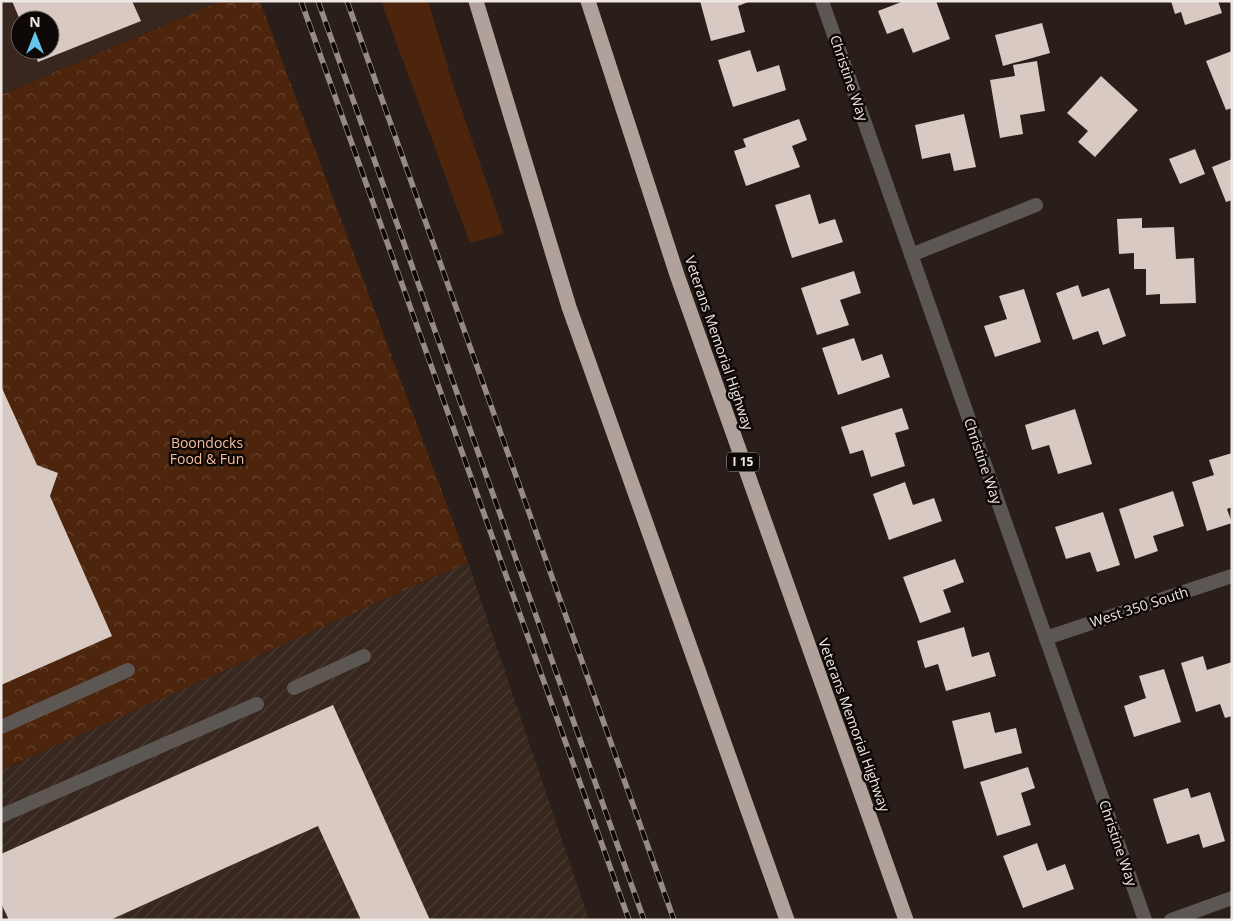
<svg xmlns="http://www.w3.org/2000/svg" width="1233" height="921" font-family="'Open Sans',sans-serif">
<style>
.built{fill:#37271e;fill-rule:evenodd}
.industrial{fill:url(#industrial-furrows)}
.green{fill:#4d240c}
.forest{fill:url(#forest-crowns)}
.building{fill:#d8c9c2}
.lines{fill:none;stroke-linecap:round;stroke-linejoin:round}
.service{stroke:#5d5754;stroke-width:14}
.minor{stroke:#5d5754;stroke-width:14}
.motorway{stroke:#b0a29b;stroke-width:15}
.rail-casing{stroke:#958b87;stroke-width:5.5}
.rail{stroke:#0e0907;stroke-width:4;stroke-dasharray:11;stroke-linecap:butt}
.labels{text-anchor:middle;stroke-width:5;stroke-linejoin:round;paint-order:stroke}
.shield{fill:#0e0907;stroke:#aca4a1;stroke-width:1}
.shield-label{font-size:12px;font-weight:bold;fill:#efe7e3}
.street-label{font-size:14px;fill:#efe7e3;stroke:#0e0907}
.park-label{font-size:14px;fill:#f6bd9e;stroke:#0e0907}
</style>
<defs>
<pattern id="industrial-furrows" width="10" height="10" patternUnits="userSpaceOnUse" patternTransform="scale(1.25)"><rect width="10" height="10" fill="#37271e"/><path d="M-1 1l2-2M0 10L10 0M9 11l2-2" fill="none" stroke="#4a3c34"/></pattern>
<pattern id="forest-crowns" width="20" height="18" patternUnits="userSpaceOnUse" patternTransform="scale(1.25)"><rect width="20" height="18" fill="#4d240c"/><path d="M2 6a3 3 0 1 1 6 0M12 15a3 3 0 1 1 6 0" fill="none" stroke="#67442f"/></pattern>
</defs>
<rect width="100%" height="100%" fill="#291e19"/>
<path class="built" d="M1,1H220L1,95ZM20,20H50V50H20Z"/>
<path class="industrial" d="M468,562L589,920H1V770Z"/>
<path class="green" d="M381,1H428L452,81L504,234L470,243Z"/>
<path class="forest" d="M220,1H260L468,562L1,770V95Z"/>
<g class="building">
<path d="M12,1H132L141,21L38,62L33,50H50V20H20Z"/>
<path d="M700,1H751L738,6L745,32L711,41Z"/>
<path d="M904,1H936L950,39L913,53L903,28L887,34L878,11Z"/>
<path d="M1171,1H1218L1222,13L1185,25L1181,12L1175,14Z"/>
<path d="M1042,23L1050,53L1003,66L995,35Z"/>
<path d="M750,50L757,72L779,65L786,90L733,107L718,60Z"/>
<path d="M1232,51V108L1226,110L1206,61Z"/>
<path d="M1037,61L1045,111L1020,115L1023,134L1000,138L990,80L1015,76L1013,65Z"/>
<path d="M1101,76L1138,110L1095,157L1078,142L1088,131L1067,113Z"/>
<path d="M964,114L976,167L954,171L950,153L922,159L915,125Z"/>
<path d="M799,119L807,140L792,146L800,167L746,186L734,151L746,147L743,139Z"/>
<path d="M1195,149L1205,174L1180,184L1169,159Z"/>
<path d="M1232,159V200L1226,202L1212,167Z"/>
<path d="M810,194L819,224L835,219L843,242L792,258L775,205Z"/>
<path d="M1142,218V228L1174,227L1176,259L1194,258L1196,303L1160,304V294L1146,295V269H1134V253L1119,254L1117,219Z"/>
<path d="M854,271L861,293L840,300L849,325L817,335L801,288Z"/>
<path d="M1078,285L1082,297L1109,288L1126,336L1103,345L1098,331L1073,340L1056,293Z"/>
<path d="M1024,289L1041,342L995,357L984,326L1007,319L999,296Z"/>
<path d="M854,338L862,361L882,354L890,377L838,395L822,348Z"/>
<path d="M1,386L37,465L58,473L50,496L112,636L1,685Z"/>
<path d="M902,408L909,429L895,433L905,466L871,477L863,450L850,454L841,427Z"/>
<path d="M1075,409L1092,464L1058,474L1049,445L1032,450L1025,425Z"/>
<path d="M1232,453V507L1227,509L1232,523L1207,531L1192,482L1214,475L1209,460Z"/>
<path d="M905,482L913,505L934,498L942,521L889,540L873,494Z"/>
<path d="M1173,491L1184,526L1153,536L1158,551L1135,559L1119,509Z"/>
<path d="M1103,512L1120,565L1097,572L1090,552L1066,559L1055,527Z"/>
<path d="M955,559L964,582L943,590L951,612L920,623L903,577Z"/>
<path d="M964,627L972,657L989,652L996,676L946,691L938,664L925,668L917,641Z"/>
<path d="M1203,656L1207,670L1232,662V716L1225,718L1220,704L1196,712L1181,663Z"/>
<path d="M1164,669L1181,722L1134,737L1124,706L1146,698L1139,676Z"/>
<path d="M333,705L430,920H361L318,826L110,920H9L1,903V854Z"/>
<path d="M990,712L995,733L1016,728L1022,753L964,769L952,721Z"/>
<path d="M1028,767L1035,788L1021,793L1031,825L997,836L980,782Z"/>
<path d="M1188,788L1191,798L1210,792L1225,841L1203,848L1199,834L1167,844L1153,799Z"/>
<path d="M1037,843L1047,871L1065,864L1074,889L1023,908L1003,856Z"/>
</g>
<g class="lines">
<g class="service">
<path d="M294,688L364,656"/>
<path d="M1,727L128,670"/>
<path d="M1,816L257,704"/>
</g>
<g class="minor">
<path d="M822,1L1145,920"/>
<path d="M911,255L1036,205"/>
<path d="M1046,638L1232,576"/>
<path d="M1171,920L1232,898"/>
</g>
<g class="motorway">
<path d="M476,1L569,307L787,920"/>
<path d="M588,1L677,275L906,920"/>
</g>
<defs>
<g id="rail">
<path d="M301,1L629,920"/>
<path d="M318,1L644,920"/>
<path d="M347,1L674,920"/>
</g>
</defs>
<use href="#rail" class="rail-casing"/>
<use href="#rail" class="rail"/>
</g>
<g class="labels">
<rect class="shield" x="727" y="452.5" width="32" height="19" rx="4"/>
<g class="shield-label">
<text x="743" y="466">I 15</text>
</g>
<g class="street-label">
<text transform="translate(849 78) rotate(71)" y="5">Christine Way</text>
<text transform="translate(719 343) rotate(71)" y="5">Veterans Memorial Highway</text>
<text transform="translate(983 461) rotate(71)" y="5">Christine Way</text>
<text transform="translate(1139 607) rotate(-18)" y="5">West 350 South</text>
<text transform="translate(854 725) rotate(70)" y="5">Veterans Memorial Highway</text>
<text transform="translate(1118 843) rotate(71)" y="5">Christine Way</text>
</g>
<g class="park-label">
<text x="207" y="448">Boondocks<tspan x="207" dy="16">Food &amp; Fun</tspan></text>
</g>
</g>
<rect width="1233" height="921" fill="none" stroke="#efe7e3" stroke-width="5"/>
<g transform="translate(35 35)"><circle r="24" fill="#0e0907" stroke="#68625f"/>
<path d="M0-4L9 19L0 12L-9 19Z" fill="#65c5ee"/>
<text y="-8" font-size="14" font-weight="bold" text-anchor="middle" fill="#efe7e3">N</text>
</g>
</svg>
